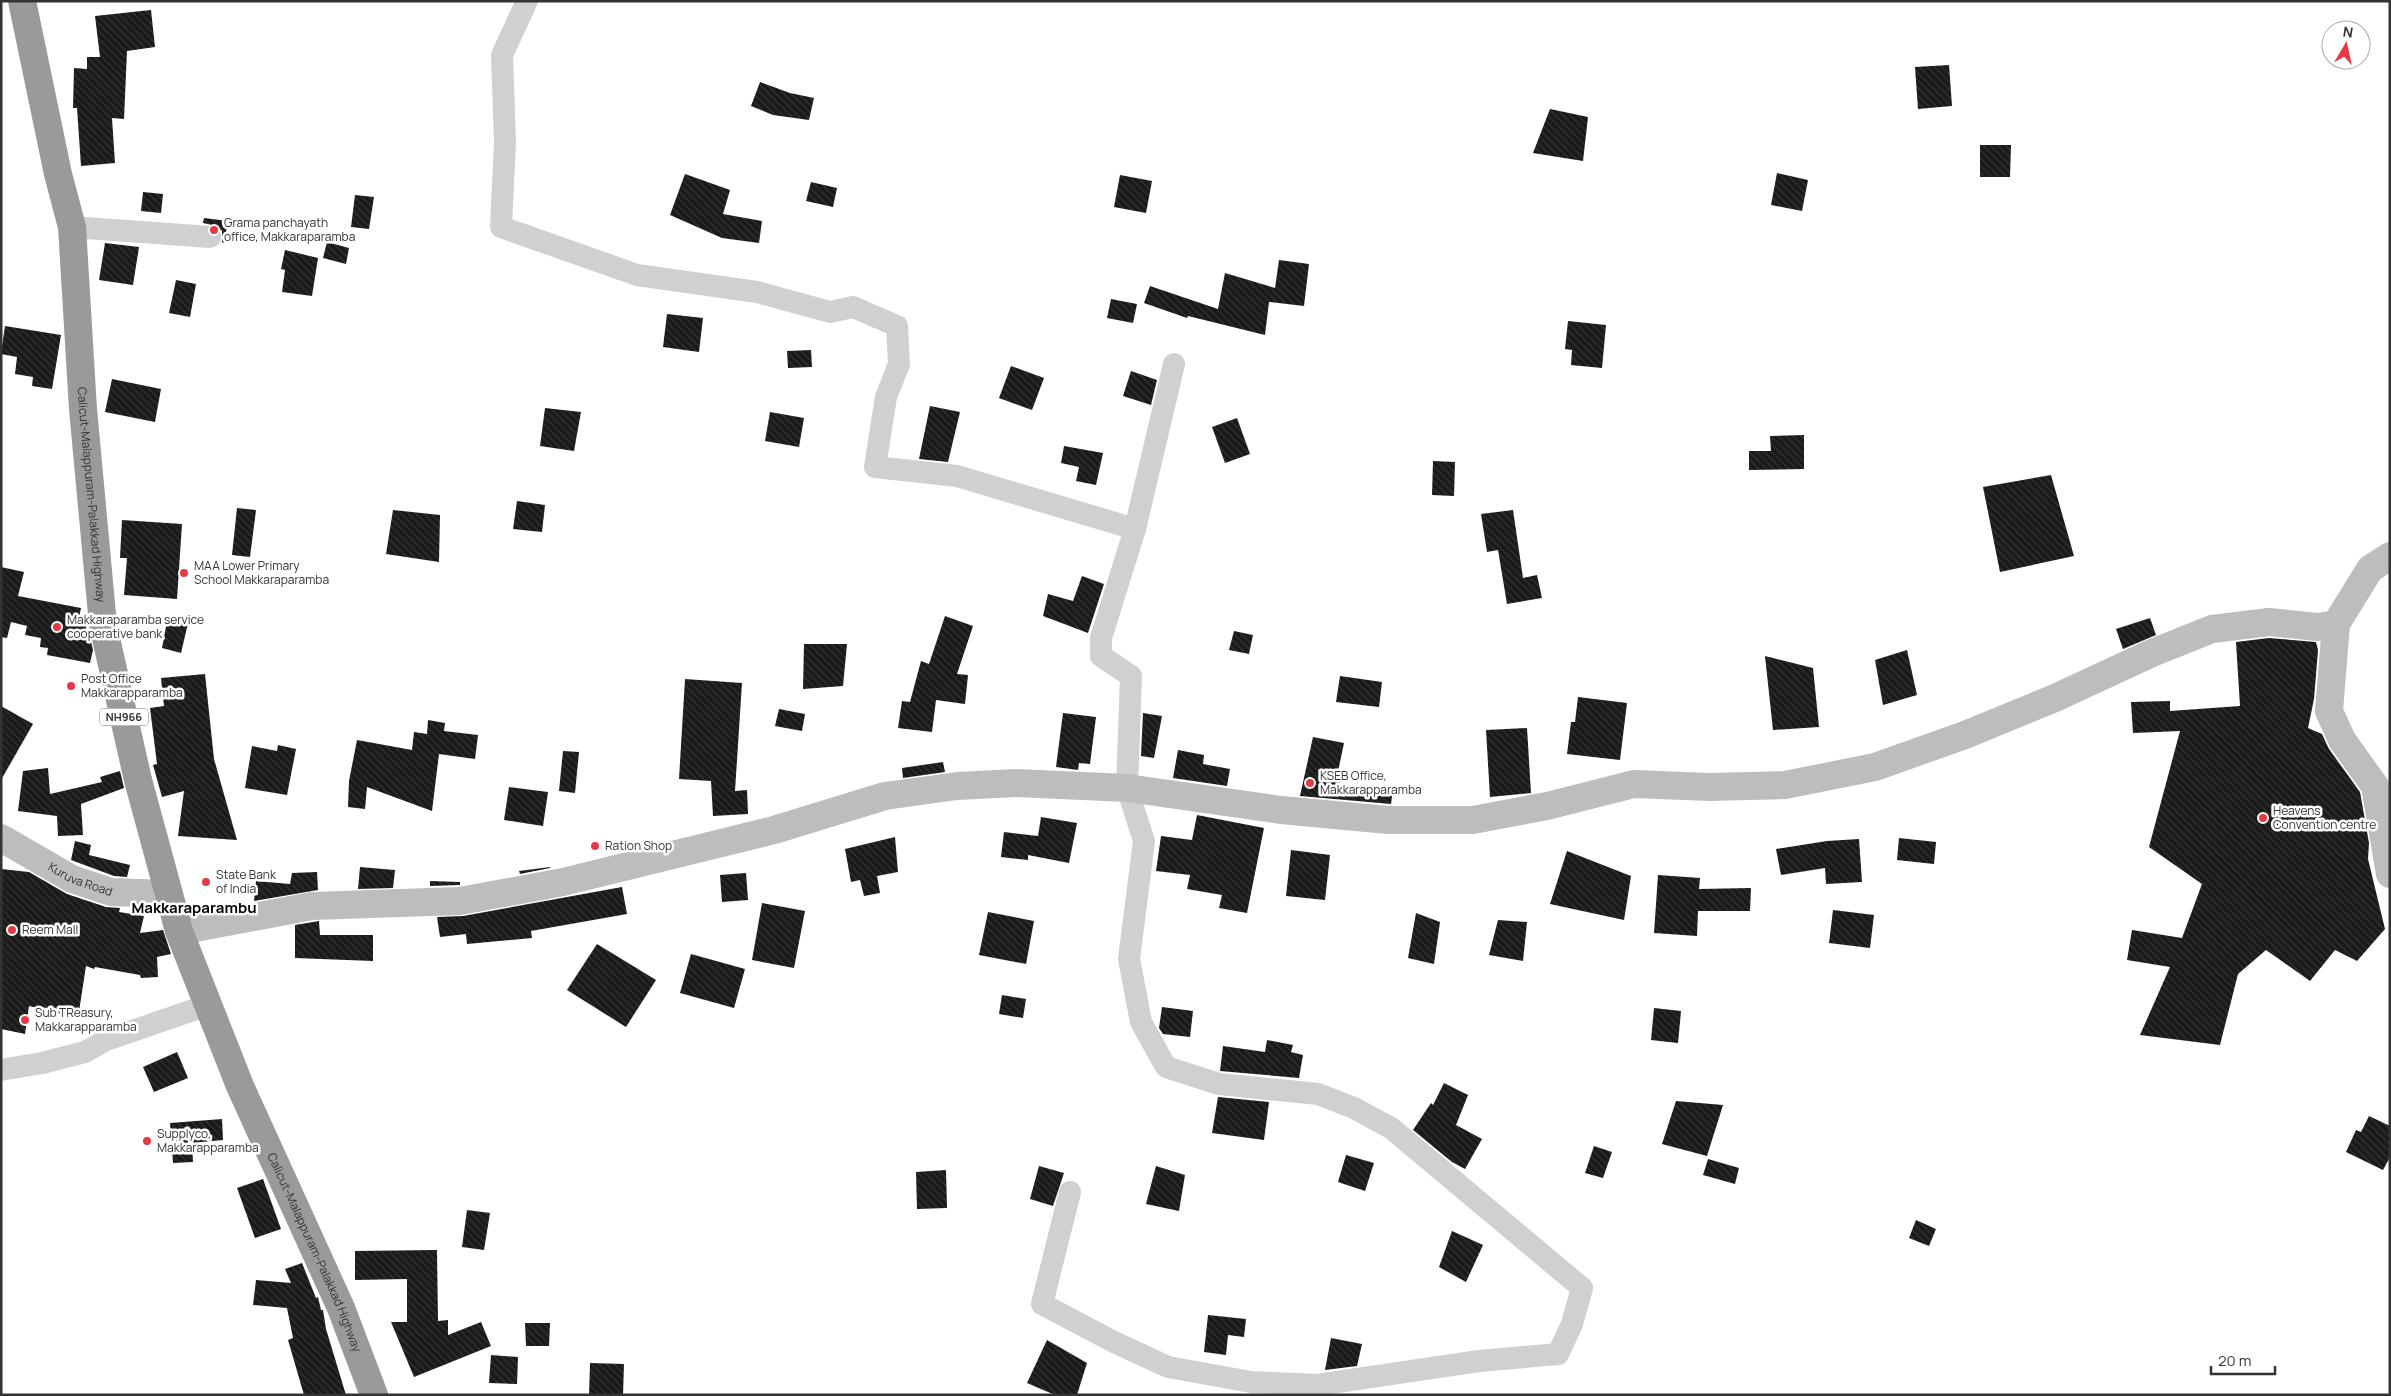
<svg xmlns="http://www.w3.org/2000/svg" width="2391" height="1396" font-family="Manrope,sans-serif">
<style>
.building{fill:url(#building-back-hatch)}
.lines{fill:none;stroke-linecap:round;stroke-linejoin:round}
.street{stroke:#d0d0d0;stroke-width:22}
.secondary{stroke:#bdbdbd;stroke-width:28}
.highway{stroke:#9a9a9a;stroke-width:28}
.poi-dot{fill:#e63946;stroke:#fff;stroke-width:2}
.labels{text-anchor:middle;stroke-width:5;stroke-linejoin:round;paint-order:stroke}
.shield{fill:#fff;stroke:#707070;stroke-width:1}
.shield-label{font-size:11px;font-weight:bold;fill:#333}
.poi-label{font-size:12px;fill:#333;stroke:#fff;text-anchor:start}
.street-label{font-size:12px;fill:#333;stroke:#fff}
.quarter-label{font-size:15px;font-weight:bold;fill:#000;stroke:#fff}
</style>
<defs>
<pattern id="building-back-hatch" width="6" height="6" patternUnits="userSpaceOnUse" patternTransform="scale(1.25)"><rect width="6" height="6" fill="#1a1a1a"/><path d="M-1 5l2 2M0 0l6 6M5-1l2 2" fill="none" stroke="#333"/></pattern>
</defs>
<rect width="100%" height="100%" fill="#fff"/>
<g class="building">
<path d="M151,10L155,47L127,51L124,119L112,118L115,163L81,166L77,108H73L74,68L87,69V57H100L95,16Z"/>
<path d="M1949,65L1952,106L1918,109L1915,67Z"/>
<path d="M760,82L790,93L814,98L809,120L773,115L751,106Z"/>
<path d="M1550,109L1588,117L1583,161L1533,153Z"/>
<path d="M1980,145H2011L2010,177H1980Z"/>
<path d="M1777,173L1808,180L1802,211L1771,205Z"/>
<path d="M685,174L730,190L723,214L762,221L759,243L722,238L670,215Z"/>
<path d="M1120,175L1152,181L1146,213L1114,207Z"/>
<path d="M811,182L837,188L833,207L806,201Z"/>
<path d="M143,192L163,194L161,213L141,211Z"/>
<path d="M355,195L374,197L369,229L351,227Z"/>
<path d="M204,218L228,221L224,243L222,242V231L217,226L203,223Z"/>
<path d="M327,242L349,248L346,264L323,258Z"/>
<path d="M105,243L139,247L133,285L99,280Z"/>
<path d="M285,250L318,258L312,296L282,292L285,270L281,269Z"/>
<path d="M1279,260L1309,264L1304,306L1269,302L1265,335L1188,316L1187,318L1144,303L1150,286L1218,309L1225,273L1275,288Z"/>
<path d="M176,280L196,284L190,317L169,313Z"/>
<path d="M1111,299L1137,304L1133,323L1107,318Z"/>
<path d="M667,314L703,318L699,352L663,347Z"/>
<path d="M1568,321L1606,325L1602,368L1571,365L1572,350L1565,349Z"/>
<path d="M5,326L61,335L52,389L32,386L33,377L15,374L17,357L1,354Z"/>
<path d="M811,350L812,367L788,368L787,351Z"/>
<path d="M1011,366L1044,378L1032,410L999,398Z"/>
<path d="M1131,371L1157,380L1151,405L1123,396Z"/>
<path d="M112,379L161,389L155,422L105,412Z"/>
<path d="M930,406L960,412L948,462L919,459Z"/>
<path d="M545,408L581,412L574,451L540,446Z"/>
<path d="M770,412L804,418L799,447L765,441Z"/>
<path d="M1237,418L1250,454L1225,463L1212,427Z"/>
<path d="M1804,435V469L1749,470V451H1771L1770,436Z"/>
<path d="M1064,446L1103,453L1096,485L1076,481L1079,467L1061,463Z"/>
<path d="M1433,461L1455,462L1454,496L1432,495Z"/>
<path d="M2051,475L2074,556L2000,572L1983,487Z"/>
<path d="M517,501L545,505L542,532L513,529Z"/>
<path d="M237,508L256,510L250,557L232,555Z"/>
<path d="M393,510L440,515L439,562L386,554Z"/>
<path d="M1513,510L1523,578L1537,575L1542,598L1507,604L1498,550L1487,552L1481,514Z"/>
<path d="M122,520L182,524L177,599L124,595L127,558H120Z"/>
<path d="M1,567L24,572L18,596L81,608L79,618L87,619L85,636L90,637L93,650L90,663L47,655L48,648L40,647L41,638L25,635L27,626L11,622L7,638L1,637Z"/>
<path d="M1082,576L1104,584L1088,633L1043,616L1048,594L1073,601Z"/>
<path d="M168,616L189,619L181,653L162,648Z"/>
<path d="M945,616L973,626L957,674L968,675L965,704L936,700L932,732L898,728L902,701L910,702L921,661L929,664Z"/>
<path d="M2150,618L2156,635L2123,649L2116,629Z"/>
<path d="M1234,631L1253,635L1249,654L1229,650Z"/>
<path d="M2269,638L2316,642L2318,650L2314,699L2308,728L2322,734L2329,749L2360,792L2369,843L2368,859L2385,929L2357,961L2335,950L2310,981L2266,950L2238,974L2220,1045L2140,1035L2170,967L2127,960L2132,930L2182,938L2202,884L2149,847L2180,731L2133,733L2131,702L2170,701V711L2240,706L2236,642Z"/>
<path d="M804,644H847L843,686L803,689Z"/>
<path d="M1907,650L1917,695L1883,705L1875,660Z"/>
<path d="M1765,656L1813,668L1819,727L1773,730Z"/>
<path d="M205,674L214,759L237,840L178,836L184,791L162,797L153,765L157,764L150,708L164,706L161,678Z"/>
<path d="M1340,676L1382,682L1379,707L1336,702Z"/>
<path d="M685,679L742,683L735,791L747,790L748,814L713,816L711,781L679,779Z"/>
<path d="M1578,697L1627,703L1620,760L1567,754L1571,722H1575Z"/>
<path d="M1,706L33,724L1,780Z"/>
<path d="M779,709L805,714L802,731L775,726Z"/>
<path d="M1063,713L1096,717L1090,764L1079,763L1078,770L1056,767Z"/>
<path d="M1143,713L1162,716L1154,758L1141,756Z"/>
<path d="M428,720L445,723L444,731L478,735L475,759L439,754L432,811L367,787L365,809L348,807L349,781L357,740L412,750L414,732L427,734Z"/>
<path d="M1527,728L1531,793L1490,797L1486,730Z"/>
<path d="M1313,737L1344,743L1336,781L1340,782L1339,786L1393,790L1391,804L1300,796Z"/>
<path d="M278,745L296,749L287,795L245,788L252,746L277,751Z"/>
<path d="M1178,750L1204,755L1203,764L1230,769L1227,786L1173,778Z"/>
<path d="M563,751L579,752L575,793L559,791Z"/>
<path d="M943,762L945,772L903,778L902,768Z"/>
<path d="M48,768L50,794L102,782L100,777L120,771L124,788L81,804L83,835L58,836L57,816L18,811L23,771Z"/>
<path d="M509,787L548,792L543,826L504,820Z"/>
<path d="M1197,815L1264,828L1247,913L1219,908L1222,895L1187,889L1190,875L1156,871L1161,836L1192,840Z"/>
<path d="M1041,817L1077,823L1069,863L1028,855V860L1001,857L1004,832L1038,836Z"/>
<path d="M895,837L898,872L877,876L880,893L864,896L860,880L851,882L845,849Z"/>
<path d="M1899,838L1936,842L1934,864L1897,860Z"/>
<path d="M1859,839L1862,882L1826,884L1825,868L1781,875L1776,849L1827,841Z"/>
<path d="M75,841L91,845L89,855L130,865L127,877L114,876L71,860Z"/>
<path d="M1291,850L1330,855L1325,900L1286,896Z"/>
<path d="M1567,851L1631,876L1624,920L1550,904Z"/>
<path d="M360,867L395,870L393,888L358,889Z"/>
<path d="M550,867V868L520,874L519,871Z"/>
<path d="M1,869L29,872L67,894L106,907L120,908L119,912L144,916L140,933L163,930L171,954L157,957L158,977L141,978L140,975L95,967L94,969L86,966L78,1018L29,1006L25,1034L1,1029Z"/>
<path d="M317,872L318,890L254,901L256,881L290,884L292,873Z"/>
<path d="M746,873L748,900L722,902L720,875Z"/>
<path d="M1658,875L1700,878L1699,889L1751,888L1750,911H1698L1697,936L1654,933Z"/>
<path d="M430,881L460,882V885L430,886Z"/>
<path d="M622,887L627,914L531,931L532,938L467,944L466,934L440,937L437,917L463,916Z"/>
<path d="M762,903L805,911L794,968L752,960Z"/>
<path d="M1833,910L1874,915L1870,948L1829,943Z"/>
<path d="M988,912L1034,921L1026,964L979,955Z"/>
<path d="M1416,913L1440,922L1434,964L1408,958Z"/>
<path d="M1498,920L1527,922L1523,961L1489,955Z"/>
<path d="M319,921L320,935H373V961L295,958V925Z"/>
<path d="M597,944L656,980L626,1027L567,990Z"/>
<path d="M691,954L745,969L734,1008L680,993Z"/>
<path d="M1002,995L1026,999L1023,1018L999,1014Z"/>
<path d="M1162,1007L1193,1011L1190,1037L1163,1034L1159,1028Z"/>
<path d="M1654,1008L1681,1011L1678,1043L1651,1040Z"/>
<path d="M1267,1040L1293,1045L1291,1052L1303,1055L1299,1078L1220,1071L1223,1046L1265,1052Z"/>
<path d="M177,1052L188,1078L154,1092L143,1067Z"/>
<path d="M1444,1083L1468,1095L1456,1125L1482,1139L1465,1169L1452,1162L1413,1130L1431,1103L1433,1105Z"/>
<path d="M1218,1097L1269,1102L1264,1140L1212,1133Z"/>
<path d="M1676,1101L1723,1105L1707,1156L1662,1144Z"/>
<path d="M2369,1116L2390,1126V1157L2383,1170L2346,1152L2356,1130L2361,1132Z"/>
<path d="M222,1119L223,1140L192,1143L193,1162L173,1163L170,1123Z"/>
<path d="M1594,1146L1612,1152L1603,1178L1585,1173Z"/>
<path d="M1346,1155L1374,1163L1365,1191L1338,1182Z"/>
<path d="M1708,1159L1739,1168L1735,1184L1703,1175Z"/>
<path d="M1039,1166L1064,1173L1053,1206L1030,1199Z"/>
<path d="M1156,1166L1185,1175L1179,1211L1146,1204Z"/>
<path d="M946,1170L947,1208L917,1209L916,1172Z"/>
<path d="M263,1179L281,1229L255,1238L237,1188Z"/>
<path d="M467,1210L490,1213L484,1250L462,1247Z"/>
<path d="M1916,1220L1936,1229L1929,1246L1909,1238Z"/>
<path d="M1452,1231L1483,1245L1466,1282L1439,1267Z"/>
<path d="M437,1250L438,1321L448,1320V1335L481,1322L491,1346L414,1377L391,1322H407V1279L355,1280V1251Z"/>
<path d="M302,1263L316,1298L318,1297L321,1310H323L326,1329L346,1395H304L288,1340L293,1338L287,1308L253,1305L256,1280L291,1283L285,1269Z"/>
<path d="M1208,1315L1246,1319L1244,1337L1228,1335L1226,1355L1204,1352Z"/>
<path d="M525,1323H550L549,1346H526Z"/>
<path d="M1331,1338L1362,1344L1357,1366L1325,1370Z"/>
<path d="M1047,1340L1087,1363L1077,1395H1055L1027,1383Z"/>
<path d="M491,1355L518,1357L517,1384L489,1383Z"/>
<path d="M590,1363L624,1364L623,1395H589Z"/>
</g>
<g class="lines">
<g class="street">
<path d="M527,1L502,55L505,142L501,227L637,275L757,292L830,312L853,307L897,326L899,364L886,397L875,467L957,476L1135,529L1101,638V656L1131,676L1127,788L1144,841L1129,959L1141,1022L1166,1067L1219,1084L1318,1094L1354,1108L1391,1128L1582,1288L1572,1324L1558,1354L1479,1361L1317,1385L1251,1382L1168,1367L1114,1342L1042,1304L1070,1192"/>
<path d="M72,227L210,237"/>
<path d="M1135,529L1174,364"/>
<path d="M1,1070L42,1063L85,1052L106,1040L208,1005"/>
</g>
<g class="secondary">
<path d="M2390,556L2370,569L2336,624L2329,711L2342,740L2375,786L2390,874"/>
<path id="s1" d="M1,838L72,879L111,892L167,894"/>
<path d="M179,931L312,906L460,901L563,882L774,830L885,796L957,786L1016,783L1127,788L1281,810L1388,820H1473L1547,806L1634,784L1710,787L1785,785L1875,767L1965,735L2055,698L2152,653L2212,629L2269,622L2318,627L2336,624"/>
</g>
<path class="highway" id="s2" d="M22,1L58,174L72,227L83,409L103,625L138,780L179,931L240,1086L341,1308L374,1395"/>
</g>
<g class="poi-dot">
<circle cx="214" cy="230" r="5"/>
<circle cx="184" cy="573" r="5"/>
<circle cx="57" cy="627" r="5"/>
<circle cx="71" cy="686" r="5"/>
<circle cx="1310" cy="783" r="5"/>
<circle cx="2263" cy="818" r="5"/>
<circle cx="595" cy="846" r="5"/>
<circle cx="206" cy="882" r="5"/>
<circle cx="12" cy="930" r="5"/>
<circle cx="25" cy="1020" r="5"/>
<circle cx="147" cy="1141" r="5"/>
</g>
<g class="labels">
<rect class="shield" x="100" y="708.5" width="48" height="17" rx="4"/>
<g class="shield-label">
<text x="124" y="721">NH966</text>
</g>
<g class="poi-label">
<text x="224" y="227">Grama panchayath<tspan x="224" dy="14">office, Makkaraparamba</tspan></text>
<text x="194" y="570">MAA Lower Primary<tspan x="194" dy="14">School Makkaraparamba</tspan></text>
<text x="67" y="624">Makkaraparamba service<tspan x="67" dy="14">cooperative bank</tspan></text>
<text x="81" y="683">Post Office<tspan x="81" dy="14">Makkarapparamba</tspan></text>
<text x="1320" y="780">KSEB Office,<tspan x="1320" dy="14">Makkarapparamba</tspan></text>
<text x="2273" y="815">Heavens<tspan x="2273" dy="14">Convention centre</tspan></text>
<text x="605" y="850">Ration Shop</text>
<text x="216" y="879">State Bank<tspan x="216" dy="14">of India</tspan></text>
<text x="22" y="934">Reem Mall</text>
<text x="35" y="1017">Sub TReasury,<tspan x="35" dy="14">Makkarapparamba</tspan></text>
<text x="157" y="1138">Supplyco,<tspan x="157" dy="14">Makkarapparamba</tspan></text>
</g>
<g class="street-label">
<text dy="4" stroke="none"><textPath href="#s2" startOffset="500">Calicut-Malappuram-Palakkad Highway</textPath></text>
<text dy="4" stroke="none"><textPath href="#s1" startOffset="90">Kuruva Road</textPath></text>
<text dy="4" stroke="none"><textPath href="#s2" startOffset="1295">Calicut-Malappuram-Palakkad Highway</textPath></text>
</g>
<g class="quarter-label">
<text x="194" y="913">Makkaraparambu</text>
</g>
</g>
<rect width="2391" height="1396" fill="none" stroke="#333333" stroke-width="5"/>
<g transform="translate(2346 45) rotate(9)"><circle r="24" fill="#ffffff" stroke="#adadad"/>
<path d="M0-4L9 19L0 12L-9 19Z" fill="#e63946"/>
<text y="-8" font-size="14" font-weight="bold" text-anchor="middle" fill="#333333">N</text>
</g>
<path d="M2211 1366v8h64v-8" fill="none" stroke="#333333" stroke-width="2.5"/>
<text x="2218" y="1366" font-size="15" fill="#333333" stroke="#ffffff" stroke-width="4" paint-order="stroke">20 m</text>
</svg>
